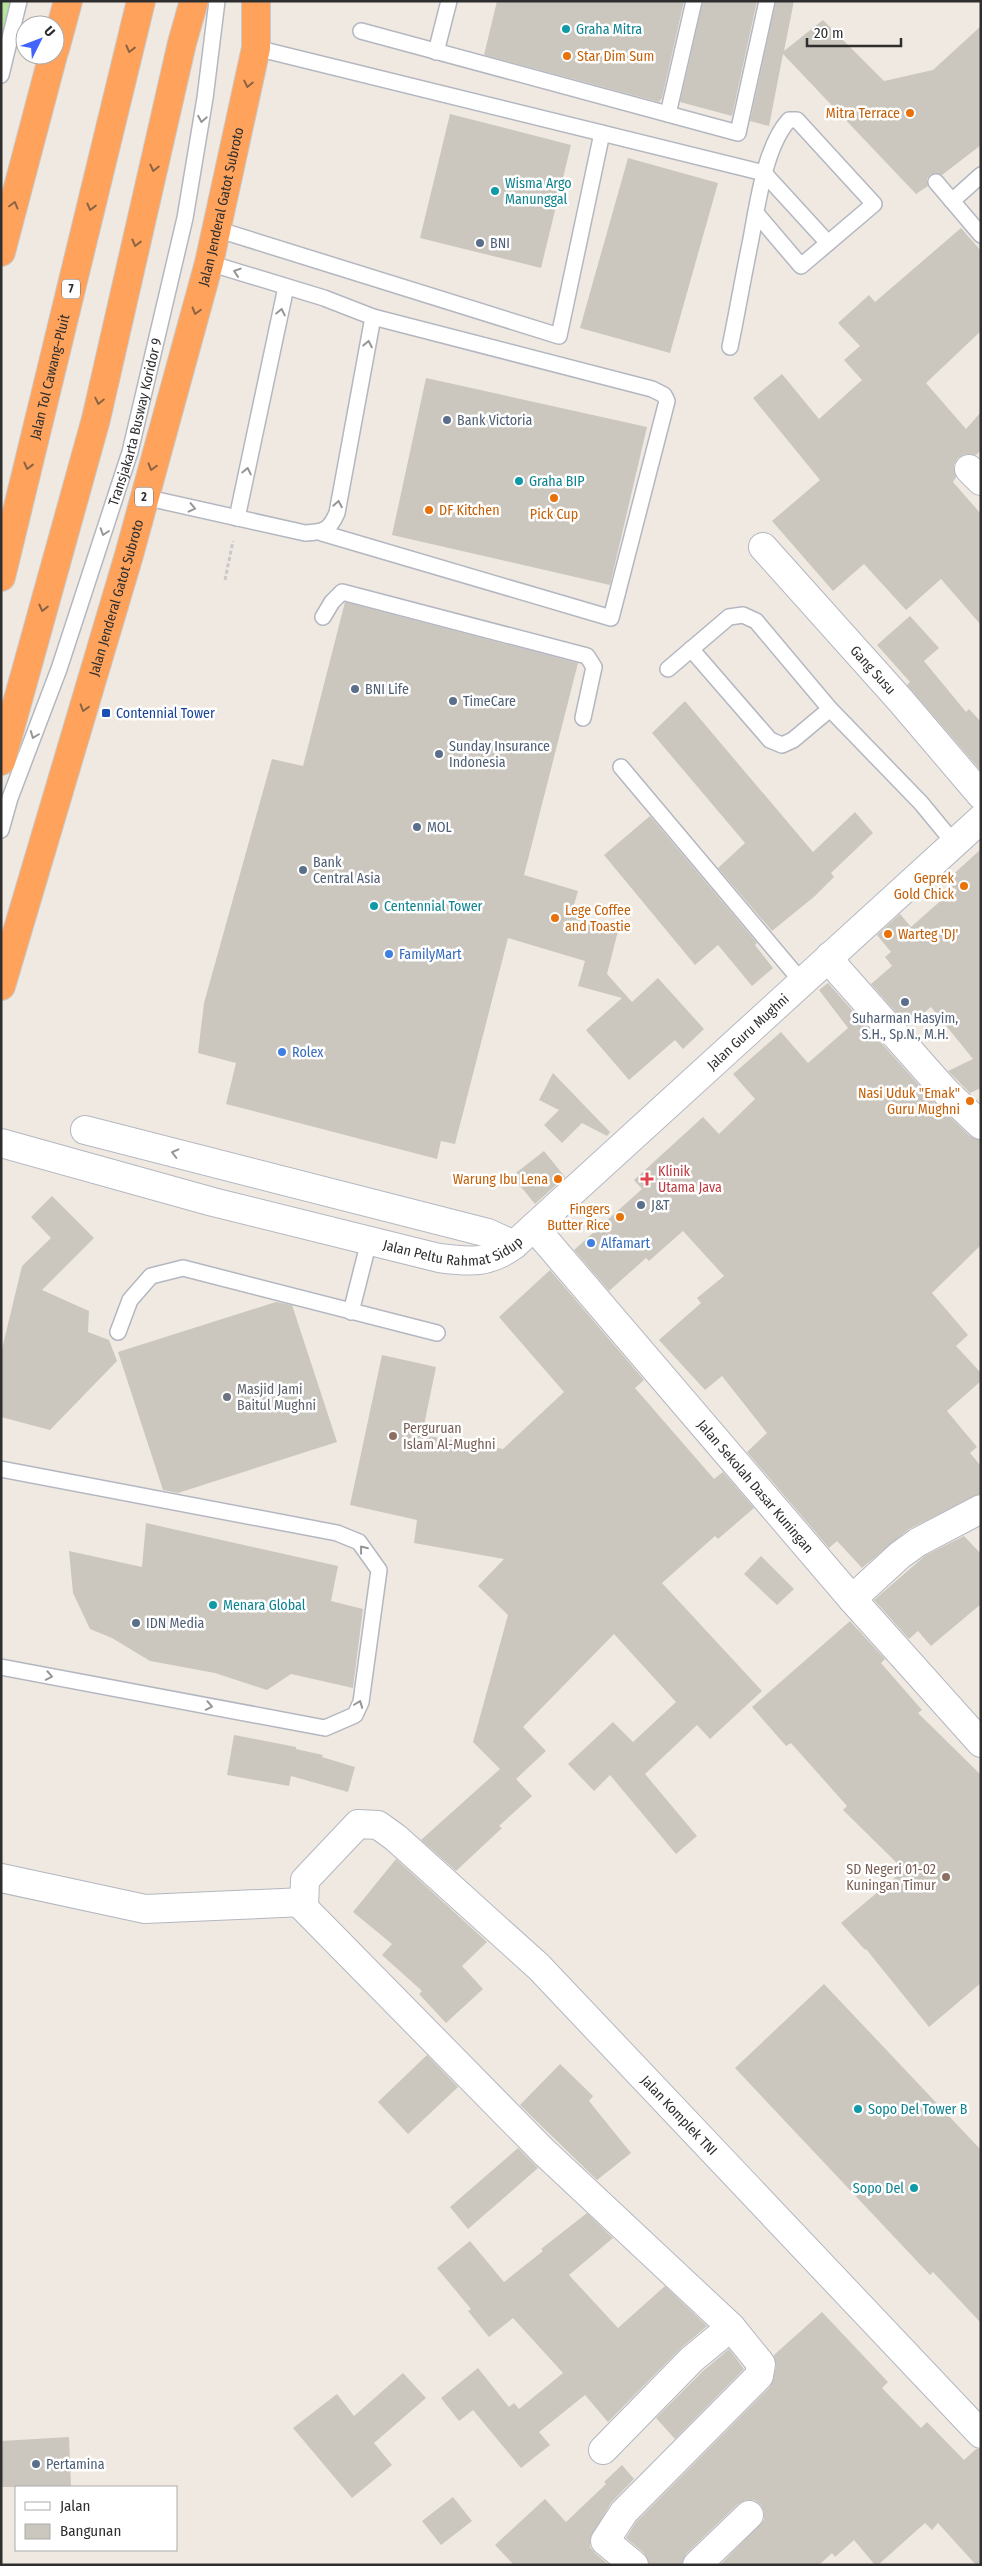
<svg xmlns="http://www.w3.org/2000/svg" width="982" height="2566" font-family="'Fira Sans Condensed',sans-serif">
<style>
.green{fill:#b6e59e}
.building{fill:#cbc7bf}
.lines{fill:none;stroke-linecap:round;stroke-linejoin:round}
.lane-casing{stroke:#b4b7c1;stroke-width:18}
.street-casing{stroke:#b4b7c1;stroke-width:30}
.highway-casing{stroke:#c9c9c9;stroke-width:30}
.path{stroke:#c9c9c9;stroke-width:3;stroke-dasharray:4 2.5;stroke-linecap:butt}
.lane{stroke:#fff;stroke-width:15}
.street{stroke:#fff;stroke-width:28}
.highway{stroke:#ffa35c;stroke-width:28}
.oneway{stroke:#8c6343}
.oneway2{stroke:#969696}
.culture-dot{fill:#0f9aa8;stroke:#fff;stroke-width:2}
.food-dot{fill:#e8710a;stroke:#fff;stroke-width:2}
.service-dot{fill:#5c6f8a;stroke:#fff;stroke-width:2}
.transit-dot{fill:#1a4fb4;stroke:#fff;stroke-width:2}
.shop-dot{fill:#3f7fe0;stroke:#fff;stroke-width:2}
.health-dot{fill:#e0444e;stroke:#fff;stroke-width:2}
.worship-dot{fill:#6b7280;stroke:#fff;stroke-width:2}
.education-dot{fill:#8d6e63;stroke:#fff;stroke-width:2}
.labels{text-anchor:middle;stroke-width:5;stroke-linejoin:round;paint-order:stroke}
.shield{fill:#fff;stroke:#6d6d6d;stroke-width:1}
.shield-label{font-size:12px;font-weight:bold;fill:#2e2e2e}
.culture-label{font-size:14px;fill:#0d838f;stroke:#fff;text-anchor:start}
.food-label{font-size:14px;fill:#c56008;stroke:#fff;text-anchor:end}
.street-label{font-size:14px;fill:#2e2e2e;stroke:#fff}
.service-label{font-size:14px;fill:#4e5e75;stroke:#fff;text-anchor:start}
.transit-label{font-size:14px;fill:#164399;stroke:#fff;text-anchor:start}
.shop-label{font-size:14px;fill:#366cbe;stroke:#fff;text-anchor:start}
.health-label{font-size:14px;fill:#be3a42;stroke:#fff;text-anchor:start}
.worship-label{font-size:14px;fill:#5b616d;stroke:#fff;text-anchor:start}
.education-label{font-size:14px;fill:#785e54;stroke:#fff;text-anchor:start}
</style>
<rect width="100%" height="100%" fill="#efe9e1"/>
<path class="green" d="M1,1H19L1,75Z"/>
<g class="building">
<path d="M497,1H684L662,98L659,102L484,55Z"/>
<path d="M703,1H757L732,116L680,102Z"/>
<path d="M776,1H794L784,51L823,20L884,81L933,70L981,26V145L942,175L935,173L930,175L927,179L928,186L916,194L783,54L769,126L750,121Z"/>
<path d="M450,114L571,145L541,268L420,238Z"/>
<path d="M628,158L718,183L670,353L580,328Z"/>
<path d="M961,228L981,251V331L926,383L966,429L981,412V450L976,455L965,454L958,458L954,465L956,477L953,482L981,514V625L941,579L906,610L864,564L833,591L772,521L820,480L753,398L782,374L819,419L862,380L844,360L860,346L838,323L869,295L875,302Z"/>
<path d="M426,378L647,427L610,585L392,535Z"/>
<path d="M345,602L578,663L524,875L578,891L571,915L619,927L607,974L632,1002L658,978L704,1029L683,1049L675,1040L629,1080L586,1030L622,998L578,986L585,961L508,938L455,1144L441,1141L437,1159L226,1104L236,1063L198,1053L204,1003L272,759L303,766Z"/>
<path d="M910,616L939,648L924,661L966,712L969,709L981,722V771L907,685L910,682L877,645Z"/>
<path d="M685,701L813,852L855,812L873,833L831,873L834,877L815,896L772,931L718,868L745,843L652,733Z"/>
<path d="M650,816L757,943L755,945L773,968L752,986L718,945L695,965L604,855Z"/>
<path d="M981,849V1088L970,1093L948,1071L973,1059L931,1007L908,1026L871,984L892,966L885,957L891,952L877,935L900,914L911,927L954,889L946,881Z"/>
<path d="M828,983L934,1102L970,1136L981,1140V1245L932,1293L968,1335L956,1346L981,1373V1381L947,1411L977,1447L970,1453L981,1466V1494L909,1529L862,1568L837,1541L829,1548L747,1452L767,1433L722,1376L705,1390L659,1340L701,1303L697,1298L724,1276L683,1231L649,1261L646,1258L609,1291L574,1250L642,1189L634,1180L703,1117L719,1134L755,1099L733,1074L781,1032L808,1063L848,1028L819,990Z"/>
<path d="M553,1073L610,1132L607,1136L582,1123L562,1143L544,1125L559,1110L539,1100Z"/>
<path d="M544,1151L565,1177L535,1204L512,1176Z"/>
<path d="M52,1196L94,1238L42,1290L89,1311L88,1332L109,1340L117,1361L50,1430L1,1417V1353L22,1266L51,1238L31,1217Z"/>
<path d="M550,1270L644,1380L635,1388L714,1479L723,1472L754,1508L718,1539L715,1536L662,1583L762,1691L710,1739L697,1725L645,1774L697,1836L676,1854L610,1775L594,1791L568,1764L613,1722L633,1742L676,1702L614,1634L523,1727L546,1751L516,1779L532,1796L499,1826L502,1828L456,1871L421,1840L500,1769L473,1742L508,1615L478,1586L504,1559L414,1543L417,1520L350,1505L382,1355L436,1367L422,1435L503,1449L564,1392L499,1317Z"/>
<path d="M276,1302L292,1305L337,1442L178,1493L163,1490L118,1352Z"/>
<path d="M146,1523L338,1566L331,1601L363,1609L353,1688L291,1674L267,1690L215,1673L150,1661L112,1638L90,1629L73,1593L69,1551L142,1567Z"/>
<path d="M964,1536L981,1554V1604L931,1646L918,1631L909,1639L874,1600L926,1555Z"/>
<path d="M761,1556L794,1589L777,1605L744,1574Z"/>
<path d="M850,1621L885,1659L881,1663L922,1710L918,1713L981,1775V1983L929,2027L866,1949L865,1950L841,1923L904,1870L843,1810L847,1806L791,1743L786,1746L752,1707Z"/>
<path d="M234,1735L296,1747V1749L323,1755L322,1757L355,1767L348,1792L291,1776L289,1786L227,1775Z"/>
<path d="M396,1859L487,1942L462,1966L483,1989L446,2023L419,1994L422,1991L382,1955L392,1944L353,1912Z"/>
<path d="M824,1984L981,2150V2323L933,2272L930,2275L735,2068Z"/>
<path d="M427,2055L458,2087L408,2134L378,2102Z"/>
<path d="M560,2064L593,2096L589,2101L631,2153L597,2180L520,2105Z"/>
<path d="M518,2148L538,2168L468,2229L450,2207Z"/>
<path d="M587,2213L613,2238L569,2275L618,2328L665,2286L707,2326L681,2348L608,2422L585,2395L539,2432L550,2445L521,2468L473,2410L459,2421L441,2398L478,2368L509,2407L514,2403L519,2409L563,2373L513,2318L489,2337L468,2311L471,2309L437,2268L470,2241L504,2282L543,2251L541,2249Z"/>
<path d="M822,2312L888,2382L882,2388L921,2428L927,2422L964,2460L976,2449H981V2565H976L938,2523L932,2530L925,2523L878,2565H875L854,2540L835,2557L832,2553L819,2565H720L764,2520V2512L761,2505L754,2500H746L738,2504L686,2554L682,2565H649L644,2553L626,2538L636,2522L770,2387L776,2367L774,2355Z"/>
<path d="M729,2349L744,2369L675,2439L656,2418L703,2371Z"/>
<path d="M403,2373L426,2398L374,2443L392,2465L352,2498L293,2428L337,2394L354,2416Z"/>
<path d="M69,2437L71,2487H1V2441Z"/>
<path d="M622,2465L634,2479L611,2503L590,2539V2547L595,2553L609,2565H514L495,2545L545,2499L566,2522L606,2484L604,2482Z"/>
<path d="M453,2497L472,2521L441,2545L422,2521Z"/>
</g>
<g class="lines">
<defs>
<g id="lane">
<path d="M361,31L738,133L767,1"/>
<path d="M256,48L764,173L828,243"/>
<path d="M436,52L449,1"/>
<path d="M1,75L19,1"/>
<path d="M668,114L694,1"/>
<path d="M936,182L981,235"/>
<path d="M952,201L981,175"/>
<path d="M216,229L559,336L602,133"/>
<path d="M730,347C737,313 743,278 750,244C757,209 764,147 789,120H797L874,204L801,266L756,213"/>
<path d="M144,497L305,533C324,532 329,531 337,513L373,317L324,298L209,263"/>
<path d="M237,518L286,287"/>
<path d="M322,533L611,618L667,401L664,395L652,389L373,317"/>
<path d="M323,617L332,602L342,592L587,656L594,667L583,718"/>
<path d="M691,649L770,740L782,745L793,740L830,709"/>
<path d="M668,669L729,617L743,615L756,621L830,709L921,803L954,843"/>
<path d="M621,767L802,982"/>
<path id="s1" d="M1,830L10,798L59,669L130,452L185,218L205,98L217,1"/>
<path d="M351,1312L369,1241"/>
<path d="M118,1332L130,1300L151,1276L183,1268L437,1333"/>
<path d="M1,1469L337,1533L359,1542L379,1570L361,1702L355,1715L325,1728L1,1667"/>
</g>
<g id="street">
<path d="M969,469L981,481"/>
<path id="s2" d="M763,547L901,701L981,795"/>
<path d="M830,956L837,969L946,1092L981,1125"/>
<path d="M85,1130L488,1233L514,1245"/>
<path id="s3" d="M1,1143L213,1202L439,1258C470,1262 488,1264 514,1245L981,819"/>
<path id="s4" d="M534,1227L852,1599L981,1743"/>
<path d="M852,1599L900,1555L918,1542L981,1509"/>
<path d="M1,1878L145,1909L304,1902"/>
<path d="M603,2450L692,2359L731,2327"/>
<path id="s5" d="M634,2565L605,2541L624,2512L759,2376L761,2364L731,2327L544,2152L304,1908L305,1880L358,1824L378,1825L396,1838L539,1967L981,2434"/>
<path d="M697,2565L749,2515"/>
</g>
<g id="highway">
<path d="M55,49L68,1"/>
<path d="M1,252L53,55"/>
<path id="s6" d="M1,577L141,1"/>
<path d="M1,761L96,419L182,43L194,1"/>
<path id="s7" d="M1,986L129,555L209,263L256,48V1"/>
</g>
</defs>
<use href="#lane" class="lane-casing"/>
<use href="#street" class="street-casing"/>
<use href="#highway" class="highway-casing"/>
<path class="path" d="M225,580L233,541"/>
<use href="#lane" class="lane"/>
<use href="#street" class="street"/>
<use href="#highway" class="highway"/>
</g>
<defs><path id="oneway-chevron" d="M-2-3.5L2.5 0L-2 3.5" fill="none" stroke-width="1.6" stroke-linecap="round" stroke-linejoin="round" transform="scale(1.25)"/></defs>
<g class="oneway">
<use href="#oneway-chevron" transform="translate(130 49) rotate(104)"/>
<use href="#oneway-chevron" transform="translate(248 84) rotate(102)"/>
<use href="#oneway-chevron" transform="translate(154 168) rotate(103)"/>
<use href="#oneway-chevron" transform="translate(14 205) rotate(-75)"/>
<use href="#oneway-chevron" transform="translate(91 207) rotate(104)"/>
<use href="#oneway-chevron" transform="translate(136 243) rotate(104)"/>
<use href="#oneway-chevron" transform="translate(196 311) rotate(106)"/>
<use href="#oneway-chevron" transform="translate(99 401) rotate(102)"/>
<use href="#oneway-chevron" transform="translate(28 466) rotate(104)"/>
<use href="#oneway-chevron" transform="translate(152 467) rotate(106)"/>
<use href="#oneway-chevron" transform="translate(43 608) rotate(104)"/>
<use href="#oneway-chevron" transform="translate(84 708) rotate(107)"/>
</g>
<g class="oneway2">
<use href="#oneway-chevron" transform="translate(202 119) rotate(100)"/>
<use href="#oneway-chevron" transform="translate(237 272) rotate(-162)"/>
<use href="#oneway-chevron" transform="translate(281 312) rotate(-78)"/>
<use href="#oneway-chevron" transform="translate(368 344) rotate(-79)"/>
<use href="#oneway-chevron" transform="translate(247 471) rotate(-78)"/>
<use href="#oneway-chevron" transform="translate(338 504) rotate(-80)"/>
<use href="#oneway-chevron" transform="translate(192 508) rotate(13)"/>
<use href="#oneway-chevron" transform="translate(104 532) rotate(108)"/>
<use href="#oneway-chevron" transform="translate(34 735) rotate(111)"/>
<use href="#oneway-chevron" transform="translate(175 1153) rotate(-166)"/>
<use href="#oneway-chevron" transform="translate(363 1549) rotate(-128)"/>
<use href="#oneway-chevron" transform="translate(49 1676) rotate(11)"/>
<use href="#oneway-chevron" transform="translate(359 1704) rotate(-69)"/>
<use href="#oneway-chevron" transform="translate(209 1706) rotate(11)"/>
</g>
<g class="culture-dot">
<circle cx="566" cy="29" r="5"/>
<circle cx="495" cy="191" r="5"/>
<circle cx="519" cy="481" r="5"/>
<circle cx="374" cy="906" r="5"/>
<circle cx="213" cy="1605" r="5"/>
<circle cx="858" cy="2109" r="5"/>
<circle cx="914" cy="2188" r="5"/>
</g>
<g class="food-dot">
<circle cx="567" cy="56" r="5"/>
<circle cx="910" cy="113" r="5"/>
<circle cx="554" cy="498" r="5"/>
<circle cx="429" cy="510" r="5"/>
<circle cx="964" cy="886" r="5"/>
<circle cx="555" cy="918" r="5"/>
<circle cx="888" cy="934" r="5"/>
<circle cx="970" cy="1101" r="5"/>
<circle cx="558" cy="1179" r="5"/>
<circle cx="620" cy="1217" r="5"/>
</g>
<g class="service-dot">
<circle cx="480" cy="243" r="5"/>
<circle cx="447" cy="420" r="5"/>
<circle cx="355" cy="689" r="5"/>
<circle cx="453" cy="701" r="5"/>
<circle cx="439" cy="754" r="5"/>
<circle cx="417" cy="827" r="5"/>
<circle cx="303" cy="870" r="5"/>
<circle cx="905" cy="1002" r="5"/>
<circle cx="641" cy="1205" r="5"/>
<circle cx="136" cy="1623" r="5"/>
<circle cx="36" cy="2464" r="5"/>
</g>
<rect class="transit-dot" x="101" y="708" width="10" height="10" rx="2.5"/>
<g class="shop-dot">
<circle cx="389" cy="954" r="5"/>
<circle cx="282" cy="1052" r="5"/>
<circle cx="591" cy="1243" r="5"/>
</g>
<path class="health-dot" d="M644.5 1171.5h5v5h5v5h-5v5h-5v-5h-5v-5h5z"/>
<circle class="worship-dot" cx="227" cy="1397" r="5"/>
<g class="education-dot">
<circle cx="393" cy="1436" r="5"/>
<circle cx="946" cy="1877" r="5"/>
</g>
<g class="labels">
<g class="shield">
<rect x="62" y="279.5" width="18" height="19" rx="4"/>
<rect x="135" y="487.5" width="18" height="19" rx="4"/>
</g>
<g class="shield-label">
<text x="71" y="293">7</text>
<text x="144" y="501">2</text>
</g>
<g class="culture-label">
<text x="576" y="34">Graha Mitra</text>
<text x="505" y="188">Wisma Argo<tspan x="505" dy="16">Manunggal</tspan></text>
<text x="529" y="486">Graha BIP</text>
<text x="384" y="911">Centennial Tower</text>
<text x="223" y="1610">Menara Global</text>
<text x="868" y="2114">Sopo Del Tower B</text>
<text x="904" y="2193" text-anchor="end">Sopo Del</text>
</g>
<g class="food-label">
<text x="577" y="61" text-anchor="start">Star Dim Sum</text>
<text x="900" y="118">Mitra Terrace</text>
<text x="439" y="515" text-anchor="start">DF Kitchen</text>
<text x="554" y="519" text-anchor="middle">Pick Cup</text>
<text x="954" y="883">Geprek<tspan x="954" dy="16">Gold Chick</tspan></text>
<text x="565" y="915" text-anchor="start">Lege Coffee<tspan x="565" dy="16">and Toastie</tspan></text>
<text x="898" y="939" text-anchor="start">Warteg 'DJ'</text>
<text x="960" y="1098">Nasi Uduk "Emak"<tspan x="960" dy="16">Guru Mughni</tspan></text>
<text x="548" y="1184">Warung Ibu Lena</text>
<text x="610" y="1214">Fingers<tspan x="610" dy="16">Butter Rice</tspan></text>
</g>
<g class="street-label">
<text dy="5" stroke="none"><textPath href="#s7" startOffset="810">Jalan Jenderal Gatot Subroto</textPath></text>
<text dy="5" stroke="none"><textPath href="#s6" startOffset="206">Jalan Tol Cawang–Pluit</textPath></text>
<text dy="5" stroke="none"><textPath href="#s1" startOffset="430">Transjakarta Busway Koridor 9</textPath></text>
<text dy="5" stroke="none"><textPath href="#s7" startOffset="405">Jalan Jenderal Gatot Subroto</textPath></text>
<text dy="5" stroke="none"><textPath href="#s2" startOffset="165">Gang Susu</textPath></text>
<text dy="5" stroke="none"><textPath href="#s3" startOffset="848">Jalan Guru Mughni</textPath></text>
<text dy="5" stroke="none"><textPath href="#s3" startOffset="468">Jalan Peltu Rahmat Sidup</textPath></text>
<text dy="5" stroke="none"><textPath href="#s4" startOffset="341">Jalan Sekolah Dasar Kuningan</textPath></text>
<text dy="5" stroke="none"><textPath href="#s5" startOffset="1466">Jalan Komplek TNI</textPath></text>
</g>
<g class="service-label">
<text x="490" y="248">BNI</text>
<text x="457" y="425">Bank Victoria</text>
<text x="365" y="694">BNI Life</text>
<text x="463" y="706">TimeCare</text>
<text x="449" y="751">Sunday Insurance<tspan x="449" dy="16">Indonesia</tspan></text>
<text x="427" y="832">MOL</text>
<text x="313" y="867">Bank<tspan x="313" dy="16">Central Asia</tspan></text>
<text x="905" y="1023" text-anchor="middle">Suharman Hasyim,<tspan x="905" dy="16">S.H., Sp.N., M.H.</tspan></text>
<text x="651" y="1210">J&amp;T</text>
<text x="146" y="1628">IDN Media</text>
<text x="46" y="2469">Pertamina</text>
</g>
<g class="transit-label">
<text x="116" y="718">Contennial Tower</text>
</g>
<g class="shop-label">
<text x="399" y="959">FamilyMart</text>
<text x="292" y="1057">Rolex</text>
<text x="601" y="1248">Alfamart</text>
</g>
<g class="health-label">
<text x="658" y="1176">Klinik<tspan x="658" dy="16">Utama Java</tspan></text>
</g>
<g class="worship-label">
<text x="237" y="1394">Masjid Jami<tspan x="237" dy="16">Baitul Mughni</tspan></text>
</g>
<g class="education-label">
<text x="403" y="1433">Perguruan<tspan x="403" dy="16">Islam Al-Mughni</tspan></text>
<text x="936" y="1874" text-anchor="end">SD Negeri 01-02<tspan x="936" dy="16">Kuningan Timur</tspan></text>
</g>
</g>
<rect width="982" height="2566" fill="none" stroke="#2e2e2e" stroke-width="5"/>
<rect x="15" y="2486" width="162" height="65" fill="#ffffff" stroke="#ababab"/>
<rect x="25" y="2502" width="25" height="8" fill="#ffffff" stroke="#ababab"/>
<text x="60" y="2511" font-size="15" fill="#2e2e2e">Jalan</text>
<rect x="25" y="2524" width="25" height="15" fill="#cbc7bf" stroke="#ababab"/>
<text x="60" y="2536" font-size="15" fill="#2e2e2e">Bangunan</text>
<g transform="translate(40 40) rotate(48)"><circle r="24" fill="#ffffff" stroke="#ababab"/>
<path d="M0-4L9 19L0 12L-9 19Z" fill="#4264fb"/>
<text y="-8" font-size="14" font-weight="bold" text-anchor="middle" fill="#2e2e2e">U</text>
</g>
<path d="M807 38v8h94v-8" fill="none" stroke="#2e2e2e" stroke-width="2.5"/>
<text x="814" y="38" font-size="15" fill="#2e2e2e" stroke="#ffffff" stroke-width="4" paint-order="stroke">20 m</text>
</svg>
